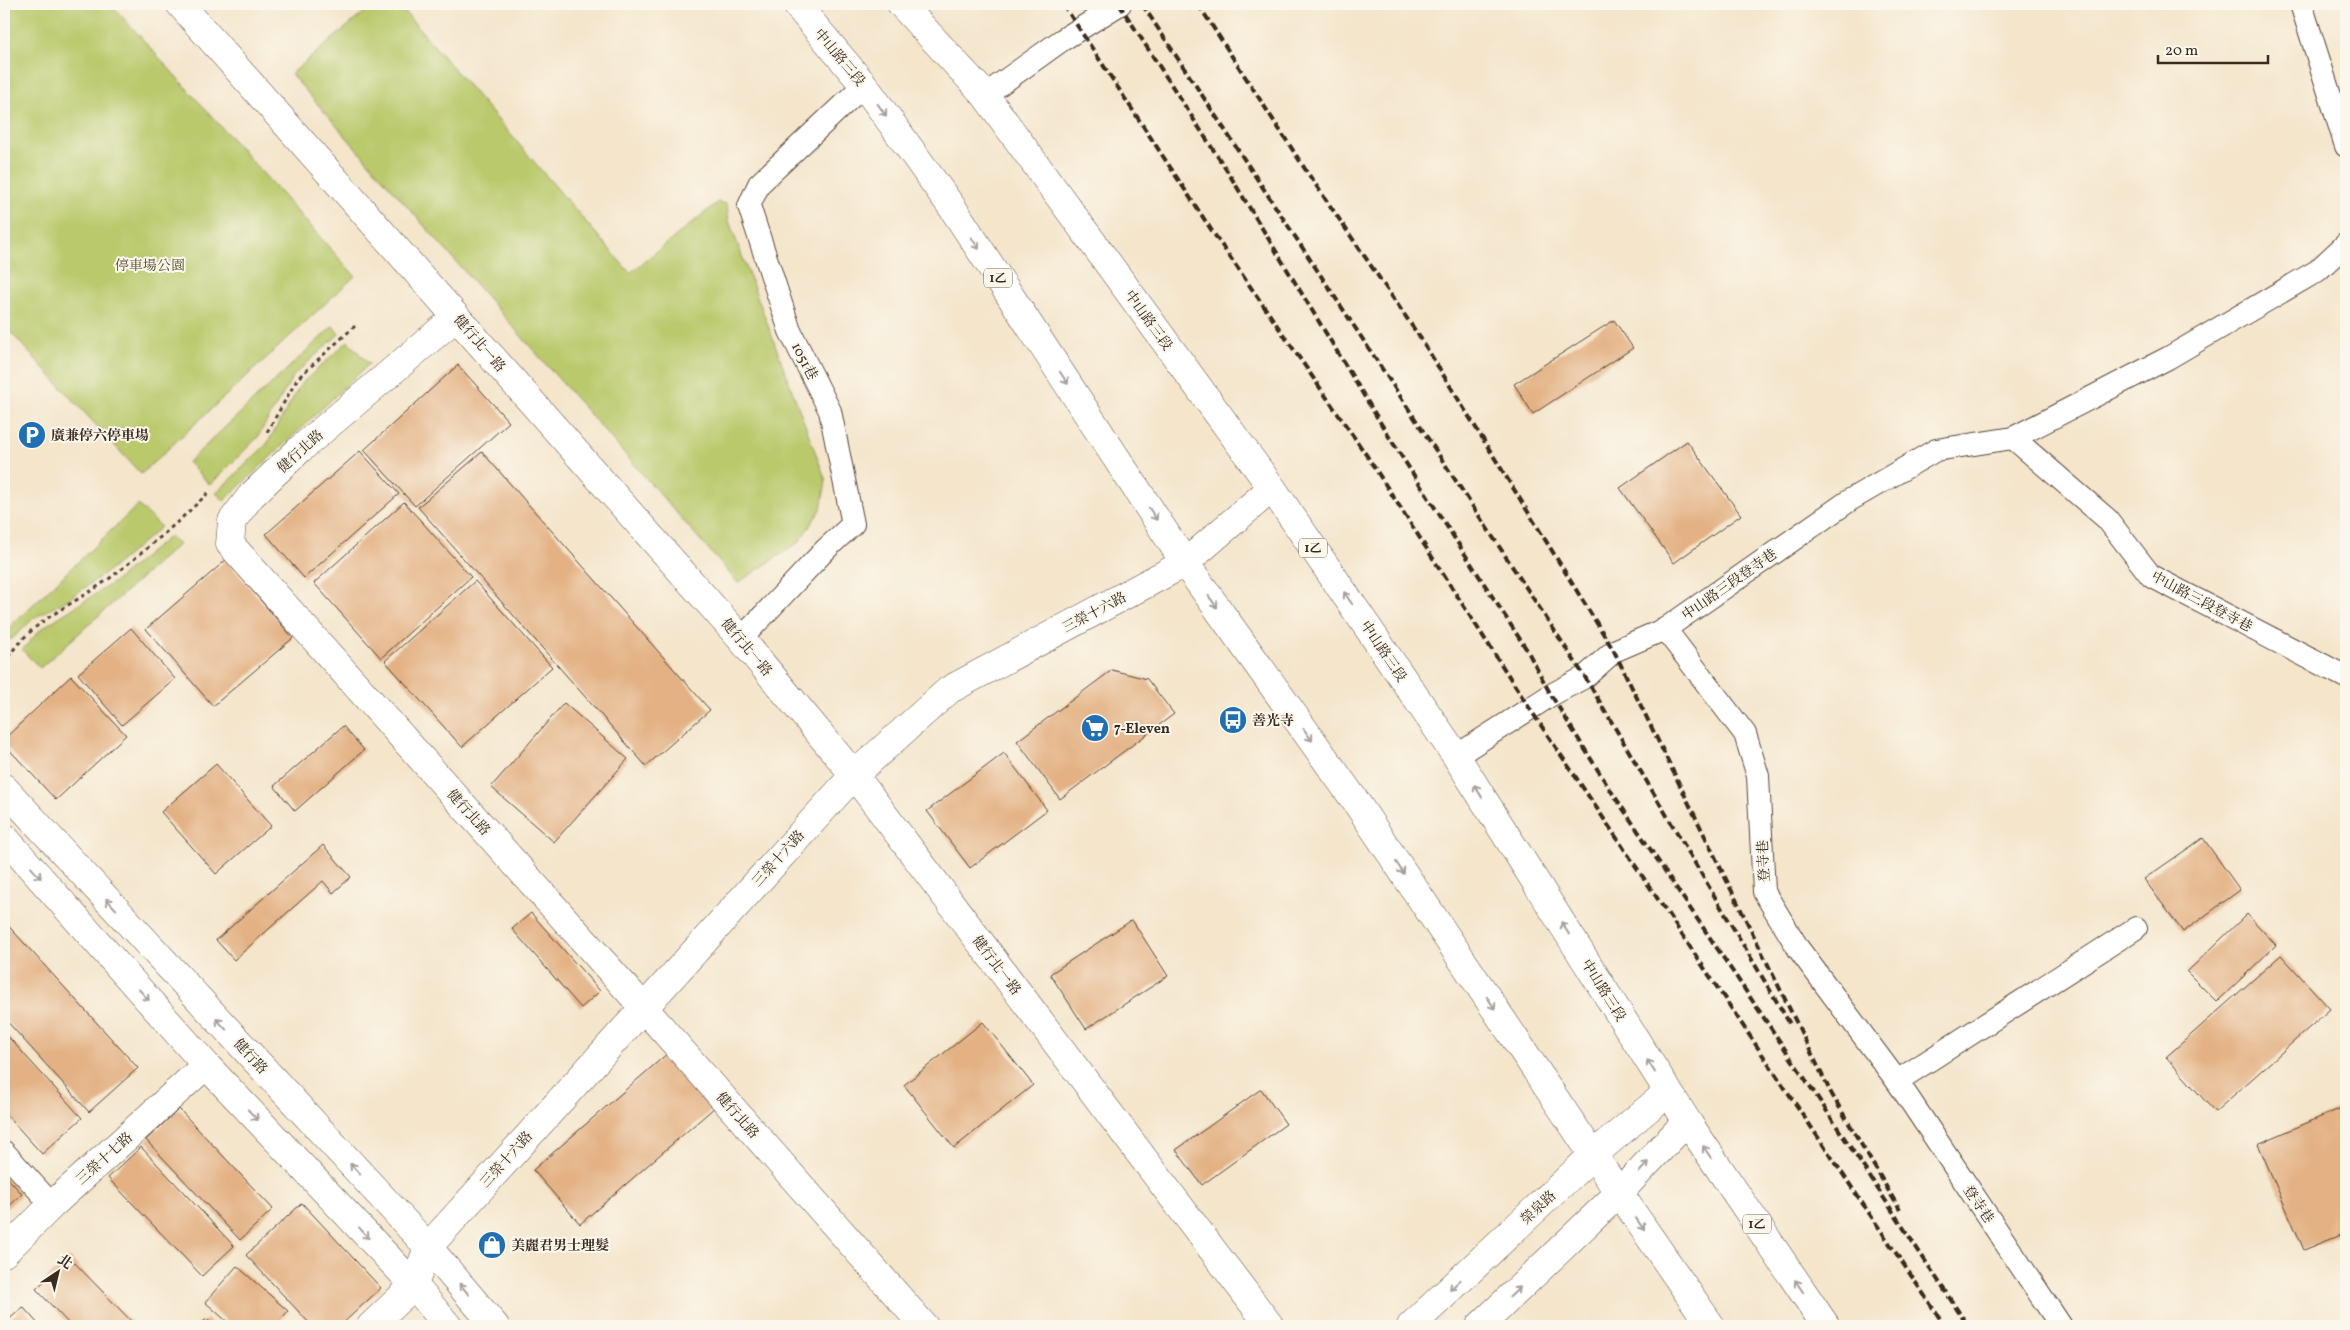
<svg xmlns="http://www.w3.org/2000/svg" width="2350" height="1330" font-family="Vollkorn,'Noto Serif TC',serif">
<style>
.green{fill:#bac96c;stroke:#7a7a45}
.building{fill:#e3b183}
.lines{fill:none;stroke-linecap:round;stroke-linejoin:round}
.service-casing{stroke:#574638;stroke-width:24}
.minor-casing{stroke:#574638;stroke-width:29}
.primary-casing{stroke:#574638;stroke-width:29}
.path{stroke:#574638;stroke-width:3;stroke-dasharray:4 4;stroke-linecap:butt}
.service{stroke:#fff;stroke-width:22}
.minor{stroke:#fff;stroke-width:28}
.primary{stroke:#fff;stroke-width:28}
.rail{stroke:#3b2a1e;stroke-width:4;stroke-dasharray:8 4;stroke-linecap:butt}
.oneway{stroke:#a79f9a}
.labels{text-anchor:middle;stroke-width:4;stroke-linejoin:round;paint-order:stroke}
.shield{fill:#fbf7ec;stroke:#75685c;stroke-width:1}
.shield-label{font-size:12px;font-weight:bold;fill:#3b2a1e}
.street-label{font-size:14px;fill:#3b2a1e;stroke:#fbf7ec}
.park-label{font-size:14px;fill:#5b5232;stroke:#fbf7ec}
.poi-label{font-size:14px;font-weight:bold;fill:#3b2a1e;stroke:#fbf7ec;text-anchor:start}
</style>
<rect width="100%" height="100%" fill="#fbf7ec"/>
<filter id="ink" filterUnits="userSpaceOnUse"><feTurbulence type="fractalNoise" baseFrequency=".02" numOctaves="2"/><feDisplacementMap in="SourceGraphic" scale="10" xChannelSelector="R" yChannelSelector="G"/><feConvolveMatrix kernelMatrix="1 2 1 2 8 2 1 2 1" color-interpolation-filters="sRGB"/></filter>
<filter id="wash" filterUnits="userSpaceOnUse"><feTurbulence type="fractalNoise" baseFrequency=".0096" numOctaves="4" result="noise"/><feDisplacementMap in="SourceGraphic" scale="20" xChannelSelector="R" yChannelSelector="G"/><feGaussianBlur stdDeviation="1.12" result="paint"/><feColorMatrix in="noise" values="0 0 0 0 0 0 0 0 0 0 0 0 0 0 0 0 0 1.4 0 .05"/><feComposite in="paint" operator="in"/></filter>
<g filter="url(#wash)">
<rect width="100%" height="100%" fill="#f4e5cb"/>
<g class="green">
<path d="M4,4H111L355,276L141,474L4,325Z"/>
<path d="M374,4H398L630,273L718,202L727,204L729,221L826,481L821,509L799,542L738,583L291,74Z"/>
<path d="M333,326L339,334L294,375L257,438L210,485L188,462Z"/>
<path d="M348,341L369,364L224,501L216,493L267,444L301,384Z"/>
<path d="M138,505L161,527L111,569L67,600L34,618L11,640L4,632Z"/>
<path d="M170,536L179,544L40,668L22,650L42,628L114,582Z"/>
</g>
<g id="blocks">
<g class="building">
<path d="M1614,320L1633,348L1533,414L1514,384Z"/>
<path d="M458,365L509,422L415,506L364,450Z"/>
<path d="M1687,441L1741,515L1674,563L1620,488Z"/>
<path d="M360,451L399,494L304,578L266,534Z"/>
<path d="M482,452L710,710L646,766L418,507Z"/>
<path d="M404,502L471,577L381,658L314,583Z"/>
<path d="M226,560L293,638L213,706L146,629Z"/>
<path d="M475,581L552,667L462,747L385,661Z"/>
<path d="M131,628L175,679L122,725L78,674Z"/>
<path d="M1112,670L1147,679L1174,714L1060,799L1017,741Z"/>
<path d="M71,676L126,735L56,800L4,744V739Z"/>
<path d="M564,703L628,759L554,842L491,787Z"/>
<path d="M343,726L364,750L295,811L274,786Z"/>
<path d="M1004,753L1047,810L970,868L927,811Z"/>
<path d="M216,764L271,826L216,874L161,812Z"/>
<path d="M2203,838L2240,890L2183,932L2144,879Z"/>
<path d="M323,845L351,877L333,893L323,881L234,960L216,940Z"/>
<path d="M531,913L600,991L581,1008L512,929Z"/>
<path d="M2247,914L2276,945L2217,1002L2187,972Z"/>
<path d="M1132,920L1168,976L1086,1029L1050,974Z"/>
<path d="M4,921L138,1068L89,1112L4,1018Z"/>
<path d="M2281,955L2330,1009L2215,1112L2166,1057Z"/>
<path d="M983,1022L1033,1085L954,1148L904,1085Z"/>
<path d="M4,1032L82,1118L42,1154L4,1112Z"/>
<path d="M668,1053L715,1107L580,1224L533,1170Z"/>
<path d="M1261,1089L1286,1124L1202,1185L1176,1150Z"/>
<path d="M2346,1106V1233L2304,1250L2258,1144Z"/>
<path d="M179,1109L273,1209L240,1240L146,1140Z"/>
<path d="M141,1147L234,1246L202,1276L108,1178Z"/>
<path d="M4,1174L22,1194L4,1211Z"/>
<path d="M302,1203L381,1288L340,1326H312L246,1255Z"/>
<path d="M69,1257L136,1326H71L36,1289Z"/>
<path d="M237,1266L288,1311L275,1326H232L205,1302Z"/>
<path d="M23,1307L40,1326H4V1324Z"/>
<path d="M207,1319L213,1326H197Z"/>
</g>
</g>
</g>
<g filter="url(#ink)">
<use href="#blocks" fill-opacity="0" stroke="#574638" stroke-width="1"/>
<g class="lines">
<defs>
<g id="service">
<path d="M2301,4L2346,146"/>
<path d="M985,95L1062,40L1120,4"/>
<path d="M2013,438L2168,358L2317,271L2346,244"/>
<path d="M1665,629L1745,734L1758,776L1764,892L1798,948L1897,1081L2061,1326"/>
<path d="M741,639L826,549L853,524L830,411L790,331L749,206L759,184L864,85"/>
<path d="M1456,756L1551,695L1585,677L1614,651L1665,629L1850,500L1936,450L2013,438L2107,519L2151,576L2346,677"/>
<path d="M1897,1081L2136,928"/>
<path d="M4,1152L52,1205"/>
</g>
<g id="minor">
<path d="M180,4L741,639L854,775L1270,1326"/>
<path d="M456,317L299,450L251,496L232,521L230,544L643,1007L924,1326"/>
<path d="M4,788L428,1247L495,1326"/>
<path d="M4,837L206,1065L414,1285L448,1326"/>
<path d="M4,1253L52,1205L206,1065"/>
<path d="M371,1326L414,1285L428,1247L854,775L949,690L1185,563L1272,488"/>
<path d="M1411,1326L1593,1155L1668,1092"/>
<path d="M1480,1326L1619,1193L1687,1121"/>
</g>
<g id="primary">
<path d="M796,4L864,85L954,210L1185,563L1356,802L1593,1155L1711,1326"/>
<path d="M901,4L985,95L1272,488L1456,756L1687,1121L1826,1326"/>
</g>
</defs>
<use href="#service" class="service-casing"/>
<use href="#minor" class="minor-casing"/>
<use href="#primary" class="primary-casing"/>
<g class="path">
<path d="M267,432L298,378L355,326"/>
<path d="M4,664C29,620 71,607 110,578C145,551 179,522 211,490"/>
</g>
<use href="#service" class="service"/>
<use href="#minor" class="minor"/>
<use href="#primary" class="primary"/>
<g class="rail">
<path d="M1063,4L1212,231L1367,456L1530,709L1945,1326"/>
<path d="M1119,4L1229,174L1391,440L1527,650L1551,695L1609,788L1824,1107L1968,1326"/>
<path d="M1142,4L1585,677L1790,1024"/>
<path d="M1198,4L1307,172L1421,339L1614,651L1831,1093L1900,1210"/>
</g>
</g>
<defs><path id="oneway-shaft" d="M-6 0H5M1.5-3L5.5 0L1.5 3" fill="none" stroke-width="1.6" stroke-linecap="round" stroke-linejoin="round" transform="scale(1.25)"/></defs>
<g class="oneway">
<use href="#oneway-shaft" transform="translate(882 110) rotate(54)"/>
<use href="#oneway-shaft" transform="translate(975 243) rotate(57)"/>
<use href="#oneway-shaft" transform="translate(1064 378) rotate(57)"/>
<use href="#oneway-shaft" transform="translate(1153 514) rotate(57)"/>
<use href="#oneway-shaft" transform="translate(1348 598) rotate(-124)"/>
<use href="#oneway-shaft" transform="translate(1213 602) rotate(54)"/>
<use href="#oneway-shaft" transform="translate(1308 735) rotate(54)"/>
<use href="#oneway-shaft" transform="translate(1478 791) rotate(-122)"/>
<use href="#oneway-shaft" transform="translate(1400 868) rotate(56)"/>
<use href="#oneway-shaft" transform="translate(36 873) rotate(48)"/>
<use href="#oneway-shaft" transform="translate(111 904) rotate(-133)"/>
<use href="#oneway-shaft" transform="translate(1565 928) rotate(-122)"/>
<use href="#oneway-shaft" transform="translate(144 995) rotate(48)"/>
<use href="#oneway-shaft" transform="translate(1491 1003) rotate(56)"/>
<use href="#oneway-shaft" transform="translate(221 1024) rotate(-133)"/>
<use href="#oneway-shaft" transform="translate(1651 1066) rotate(-122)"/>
<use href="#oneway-shaft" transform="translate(253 1115) rotate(47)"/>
<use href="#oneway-shaft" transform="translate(1707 1152) rotate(-124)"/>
<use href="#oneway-shaft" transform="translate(1644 1167) rotate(-47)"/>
<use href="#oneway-shaft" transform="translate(355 1169) rotate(-133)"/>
<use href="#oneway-shaft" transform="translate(1640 1224) rotate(55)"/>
<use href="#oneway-shaft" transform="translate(364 1233) rotate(48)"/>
<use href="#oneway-shaft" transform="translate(1455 1285) rotate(137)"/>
<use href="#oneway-shaft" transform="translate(1799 1286) rotate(-124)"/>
<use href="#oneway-shaft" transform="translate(464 1289) rotate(-130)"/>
<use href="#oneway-shaft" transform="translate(1515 1292) rotate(-44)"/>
</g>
</g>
<defs>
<symbol id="parking-disc" viewBox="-11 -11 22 22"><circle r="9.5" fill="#1f6fb2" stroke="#fbf7ec"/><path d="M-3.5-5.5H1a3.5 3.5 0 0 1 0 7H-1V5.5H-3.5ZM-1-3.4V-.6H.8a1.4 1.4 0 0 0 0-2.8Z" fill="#fff"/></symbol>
<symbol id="bus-disc" viewBox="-11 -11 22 22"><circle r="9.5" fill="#1f6fb2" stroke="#fbf7ec"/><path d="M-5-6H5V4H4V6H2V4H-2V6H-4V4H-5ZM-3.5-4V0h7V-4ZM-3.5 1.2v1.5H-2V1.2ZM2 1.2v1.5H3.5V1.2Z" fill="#fff"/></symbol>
<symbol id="supermarket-disc" viewBox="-11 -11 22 22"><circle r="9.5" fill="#1f6fb2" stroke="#fbf7ec"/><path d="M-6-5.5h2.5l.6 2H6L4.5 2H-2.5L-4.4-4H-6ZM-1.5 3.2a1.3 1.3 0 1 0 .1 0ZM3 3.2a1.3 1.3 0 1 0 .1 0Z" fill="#fff"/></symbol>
<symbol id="shop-disc" viewBox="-11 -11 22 22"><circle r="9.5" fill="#1f6fb2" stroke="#fbf7ec"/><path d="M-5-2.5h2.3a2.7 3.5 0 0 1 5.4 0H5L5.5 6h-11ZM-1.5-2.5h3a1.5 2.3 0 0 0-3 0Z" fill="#fff"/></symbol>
</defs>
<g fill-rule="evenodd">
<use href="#parking-disc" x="16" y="419" width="32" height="32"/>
<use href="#bus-disc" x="1217" y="704" width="32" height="32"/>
<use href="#supermarket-disc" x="1079" y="712" width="32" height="32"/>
<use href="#shop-disc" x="476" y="1229" width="32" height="32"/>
</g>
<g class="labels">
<g class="shield">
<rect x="984" y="268.5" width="28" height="19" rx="4"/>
<rect x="1299" y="538.5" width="28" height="19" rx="4"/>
<rect x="1743" y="1214.5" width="28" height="19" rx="4"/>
</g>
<g class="shield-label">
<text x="998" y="282">1乙</text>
<text x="1313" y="552">1乙</text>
<text x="1757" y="1228">1乙</text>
</g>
<g class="street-label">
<text transform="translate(840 57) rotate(50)" y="5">中山路三段</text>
<text transform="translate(1149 320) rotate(54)" y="5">中山路三段</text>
<text transform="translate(480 343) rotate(49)" y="5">健行北一路</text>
<text transform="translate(805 361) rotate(63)" y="5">1051巷</text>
<text transform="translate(300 451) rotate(-42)" y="5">健行北路</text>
<text transform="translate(1729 584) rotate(-35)" y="5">中山路三段登寺巷</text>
<text transform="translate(2202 601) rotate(28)" y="5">中山路三段登寺巷</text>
<text transform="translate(1094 612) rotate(-28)" y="5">三榮十六路</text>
<text transform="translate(747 647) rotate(50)" y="5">健行北一路</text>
<text transform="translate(1384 651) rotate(56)" y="5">中山路三段</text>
<text transform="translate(469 812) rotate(48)" y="5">健行北路</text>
<text transform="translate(778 858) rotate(-48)" y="5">三榮十六路</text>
<text transform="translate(1763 861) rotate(-93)" y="5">登寺巷</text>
<text transform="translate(997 965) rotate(53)" y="5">健行北一路</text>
<text transform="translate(1604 990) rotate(58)" y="5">中山路三段</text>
<text transform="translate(251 1056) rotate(47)" y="5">健行路</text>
<text transform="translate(738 1115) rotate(49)" y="5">健行北路</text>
<text transform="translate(104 1158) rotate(-42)" y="5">三榮十七路</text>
<text transform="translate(506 1159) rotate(-48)" y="5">三榮十六路</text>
<text transform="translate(1979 1204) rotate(56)" y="5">登寺巷</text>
<text transform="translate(1538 1207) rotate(-43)" y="5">榮泉路</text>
</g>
<g class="park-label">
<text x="150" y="270">停車場公園</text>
</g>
<g class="poi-label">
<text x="51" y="440">廣兼停六停車場</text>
<text x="1252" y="725">善光寺</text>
<text x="1114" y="733">7-Eleven</text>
<text x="511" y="1250">美麗君男士理髮</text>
</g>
</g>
<rect width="2350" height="1330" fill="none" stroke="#fbf7ec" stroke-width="20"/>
<g transform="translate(58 1272) rotate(35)" stroke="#fbf7ec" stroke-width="4" paint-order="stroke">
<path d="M0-4L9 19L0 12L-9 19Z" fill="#3b2a1e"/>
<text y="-8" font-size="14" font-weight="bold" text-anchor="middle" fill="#3b2a1e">北</text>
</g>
<path d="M2158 55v8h110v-8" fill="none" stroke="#3b2a1e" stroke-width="2.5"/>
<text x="2165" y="55" font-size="15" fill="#3b2a1e" stroke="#fbf7ec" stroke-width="4" paint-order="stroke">20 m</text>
</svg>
